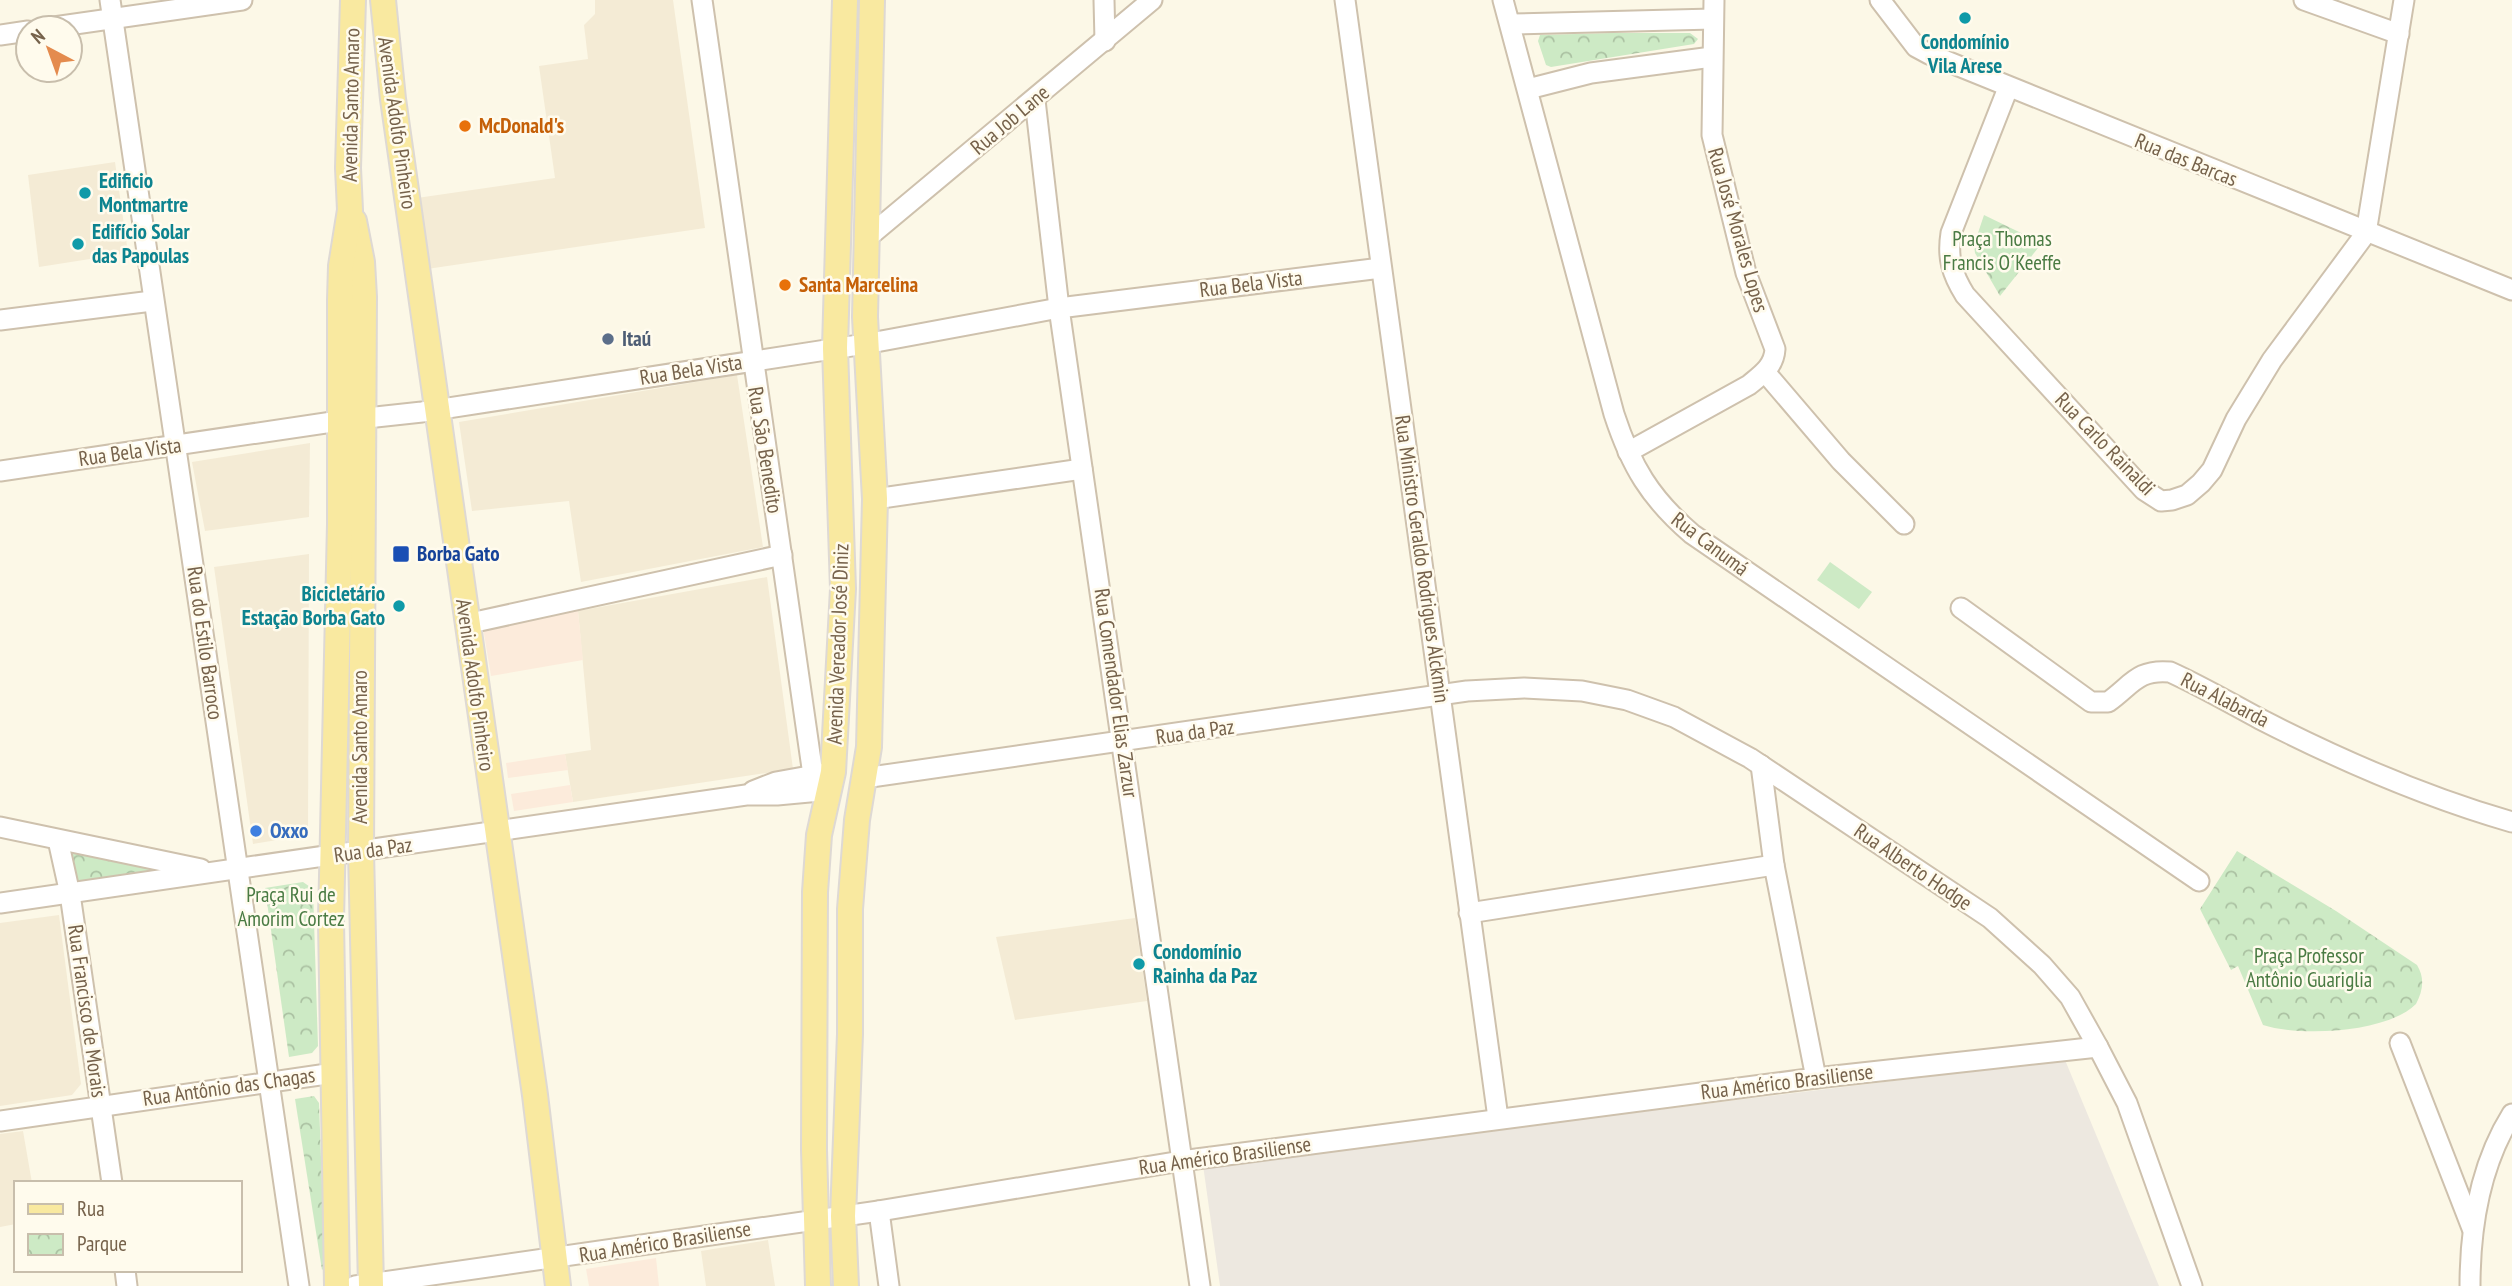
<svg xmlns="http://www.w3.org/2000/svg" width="2512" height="1286" font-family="'PT Sans Narrow',sans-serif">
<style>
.residential{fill:#f4ebd5}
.commercial{fill:#fcebdb}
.industrial{fill:#ede8e0}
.grass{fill:#cdeac5}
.park{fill:url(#park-crowns)}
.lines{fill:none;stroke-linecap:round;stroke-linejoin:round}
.minor-casing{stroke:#cec1ad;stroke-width:23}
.major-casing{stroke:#ded9d4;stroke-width:28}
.minor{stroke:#fff;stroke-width:19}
.major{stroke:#f9e9a0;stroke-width:24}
.culture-dot{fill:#0f9aa8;stroke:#fffbed;stroke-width:2.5}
.food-dot{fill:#e8710a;stroke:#fffbed;stroke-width:2.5}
.service-dot{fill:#5c6f8a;stroke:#fffbed;stroke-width:2.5}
.transit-dot{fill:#1a4fb4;stroke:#fffbed;stroke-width:2.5}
.shop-dot{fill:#3f7fe0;stroke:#fffbed;stroke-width:2.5}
.labels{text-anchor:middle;stroke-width:5;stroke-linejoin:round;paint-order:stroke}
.culture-label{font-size:21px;font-weight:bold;fill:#0d838f;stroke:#fffbed;text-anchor:start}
.street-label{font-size:21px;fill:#76624b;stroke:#fffbed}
.food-label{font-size:21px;font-weight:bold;fill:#c56008;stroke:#fffbed;text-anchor:start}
.park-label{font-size:21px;fill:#4a7b43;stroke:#fffbed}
.service-label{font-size:21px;font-weight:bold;fill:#4e5e75;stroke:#fffbed;text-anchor:start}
.transit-label{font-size:21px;font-weight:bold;fill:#164399;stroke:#fffbed;text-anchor:start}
.shop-label{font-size:21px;font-weight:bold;fill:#366cbe;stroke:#fffbed;text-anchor:start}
</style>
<defs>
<pattern id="park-crowns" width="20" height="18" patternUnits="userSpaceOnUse" patternTransform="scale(1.75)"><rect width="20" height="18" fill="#cdeac5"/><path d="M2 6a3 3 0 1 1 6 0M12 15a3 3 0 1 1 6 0" fill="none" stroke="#abc1a2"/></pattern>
</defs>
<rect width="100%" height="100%" fill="#fcf8e7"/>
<g class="residential">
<path d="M595,0H673L705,228L427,269L417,198L555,178L539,66L588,59L584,25L595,14Z"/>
<path d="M115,162L128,253L39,267L28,175Z"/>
<path d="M737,375L763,547L581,582L569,501L472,511L459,422Z"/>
<path d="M310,443L309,517L205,531L192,462Z"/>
<path d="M309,554L308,835L253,844L214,567Z"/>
<path d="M767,577L793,769L573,802L565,754L591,750L578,611Z"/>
<path d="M59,915L81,1084L72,1095L0,1106V923Z"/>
<path d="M1135,918L1147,1001L1015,1020L996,937Z"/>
<path d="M23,1131L32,1183H16V1224L0,1227V1134Z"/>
<path d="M768,1240L775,1286H706L701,1251Z"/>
</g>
<g class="commercial">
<path d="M578,611L583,660L491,676L483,628Z"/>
<path d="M565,754L568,770L508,778L506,763Z"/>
<path d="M570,785L573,802L514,811L511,794Z"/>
<path d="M656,1258L659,1286H589L586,1269Z"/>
</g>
<path class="industrial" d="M2065,1060L2159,1286H1220L1203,1165Z"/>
<path class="grass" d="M1830,562L1872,592L1859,609L1817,580Z"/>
<g class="park">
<path d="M1612,33H1690L1698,39L1694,44L1551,67L1546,65L1538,41L1540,35Z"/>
<path d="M1984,215L2042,243L2000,296L1975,253L1974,245Z"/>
<path d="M62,844L184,873L74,890Z"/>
<path d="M2237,851L2336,911L2417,965C2425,978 2423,991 2416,1004C2387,1033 2300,1037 2263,1025L2238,966L2231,970L2200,909Z"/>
<path d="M303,882L313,889L318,1046L312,1053L289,1057L265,888Z"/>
<path d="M314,1096L319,1103L325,1267L322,1270L295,1099Z"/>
</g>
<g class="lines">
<defs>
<g id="minor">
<path d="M110,0L299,1286"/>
<path d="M702,0L813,775"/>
<path d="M1104,0L1105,41"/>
<path d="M1345,0L1498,1118"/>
<path d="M1503,0L1614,414C1631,466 1650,498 1692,534L2199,881"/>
<path d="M1880,0L1916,47L1929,54L2512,290"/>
<path d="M2304,0L2399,34"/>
<path d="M1511,24L1713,19"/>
<path d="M47,28L242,0"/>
<path d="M0,35L28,31"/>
<path d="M2008,88L1951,233C1947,258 1952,274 1965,295L2144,490L2161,501L2172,500L2187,495L2201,483L2212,470L2236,419L2272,360L2366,233L2404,0"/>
<path d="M1528,89L1591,73L1712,57"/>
<path d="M1035,100L1059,308L1200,1286"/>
<path d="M867,238L1152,0"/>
<path d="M0,320L152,301"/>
<path d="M1765,372L1841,461L1904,524"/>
<path d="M1628,452L1749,385C1761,375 1774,367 1775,349L1746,273L1712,135L1714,0"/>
<path d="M0,471L339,421L422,412L865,344L1059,308L1381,268"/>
<path d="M875,499L1082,469"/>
<path d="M1961,608L2091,702H2108C2132,685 2137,669 2170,672C2201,686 2230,703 2260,719C2340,760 2425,797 2512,822"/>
<path d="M466,624L782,555"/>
<path d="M1761,765L1774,865L1816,1078"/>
<path d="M864,778L1467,691L1524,688L1582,691L1627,700L1674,717L1750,758L1990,918L2042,965L2070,997L2098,1047L2127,1103L2192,1286"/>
<path d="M753,791L776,782L826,773"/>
<path d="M0,827L201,869"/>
<path d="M58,840L70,894L112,1183"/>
<path d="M0,903L746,795H777L831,790"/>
<path d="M1469,913L1774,865"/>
<path d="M2400,1043L2472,1228"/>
<path d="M0,1121L334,1073"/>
<path d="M879,1211L889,1286"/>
<path d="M125,1270L127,1286"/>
<path d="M355,1286L879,1211L1181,1161L1816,1078L2098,1047"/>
<path d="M2470,1286C2470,1227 2480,1165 2512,1114"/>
</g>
<g id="major">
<path d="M383,0L393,99L535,1095L558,1286"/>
<path d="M354,221L362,262L364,297L361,851L371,1286"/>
<path d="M337,1286L331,920L340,524V300L341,266L350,210L348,168L353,0"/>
<path d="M818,1286L814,1150L815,892L819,835L833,772L843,589L835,348L845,0"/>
<path d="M846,1286L843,1216L850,1034V909L857,820L869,747L875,499L865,317L872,0"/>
</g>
</defs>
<use href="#minor" class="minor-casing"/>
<use href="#major" class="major-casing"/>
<use href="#minor" class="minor"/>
<use href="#major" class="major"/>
</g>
<g class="culture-dot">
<circle cx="1965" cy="18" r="7"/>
<circle cx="85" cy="193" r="7"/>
<circle cx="78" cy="244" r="7"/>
<circle cx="399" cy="606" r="7"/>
<circle cx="1139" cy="964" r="7"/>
</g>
<g class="food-dot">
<circle cx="465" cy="126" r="7"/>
<circle cx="785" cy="285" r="7"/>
</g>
<circle class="service-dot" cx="608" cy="339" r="7"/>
<rect class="transit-dot" x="392" y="545" width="18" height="18" rx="3.5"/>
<circle class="shop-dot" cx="256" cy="831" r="7"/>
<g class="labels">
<g class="culture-label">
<text x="1965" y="49" text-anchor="middle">Condomínio<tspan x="1965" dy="24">Vila Arese</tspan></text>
<text x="99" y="188">Edificio<tspan x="99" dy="24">Montmartre</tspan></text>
<text x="92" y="239">Edifício Solar<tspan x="92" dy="24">das Papoulas</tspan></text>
<text x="385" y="601" text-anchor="end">Bicicletário<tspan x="385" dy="24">Estação Borba Gato</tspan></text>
<text x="1153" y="959">Condomínio<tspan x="1153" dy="24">Rainha da Paz</tspan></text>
</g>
<g class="street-label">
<text transform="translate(351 105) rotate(-89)" y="7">Avenida Santo Amaro</text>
<text transform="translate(1010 120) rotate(-40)" y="7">Rua Job Lane</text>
<text transform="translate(397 123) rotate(82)" y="7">Avenida Adolfo Pinheiro</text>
<text transform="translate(2186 160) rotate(22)" y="7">Rua das Barcas</text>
<text transform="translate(1738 230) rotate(74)" y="7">Rua José Morales Lopes</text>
<text transform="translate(1251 284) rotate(-7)" y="7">Rua Bela Vista</text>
<text transform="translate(691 370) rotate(-9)" y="7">Rua Bela Vista</text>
<text transform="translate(2105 444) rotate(46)" y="7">Rua Carlo Rainaldi</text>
<text transform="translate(765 450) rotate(81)" y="7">Rua São Benedito</text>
<text transform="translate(130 452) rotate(-8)" y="7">Rua Bela Vista</text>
<text transform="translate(1710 544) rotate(37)" y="7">Rua Canumá</text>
<text transform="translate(1422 559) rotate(82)" y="7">Rua Ministro Geraldo Rodrigues Alckmin</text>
<text transform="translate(205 643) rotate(82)" y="7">Rua do Estilo Barroco</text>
<text transform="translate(838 644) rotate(-88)" y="7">Avenida Vereador José Diniz</text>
<text transform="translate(475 685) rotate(82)" y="7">Avenida Adolfo Pinheiro</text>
<text transform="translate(1116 693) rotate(82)" y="7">Rua Comendador Elias Zarzur</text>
<text transform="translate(2225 700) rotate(27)" y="7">Rua Alabarda</text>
<text transform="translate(1195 732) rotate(-8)" y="7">Rua da Paz</text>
<text transform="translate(360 747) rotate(-90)" y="7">Avenida Santo Amaro</text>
<text transform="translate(373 850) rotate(-8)" y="7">Rua da Paz</text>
<text transform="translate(1913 867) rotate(34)" y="7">Rua Alberto Hodge</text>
<text transform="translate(87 1011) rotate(82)" y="7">Rua Francisco de Morais</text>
<text transform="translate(1787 1082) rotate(-7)" y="7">Rua Américo Brasiliense</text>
<text transform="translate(229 1087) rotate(-8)" y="7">Rua Antônio das Chagas</text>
<text transform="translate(1225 1156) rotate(-8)" y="7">Rua Américo Brasiliense</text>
<text transform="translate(665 1242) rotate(-9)" y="7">Rua Américo Brasiliense</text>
</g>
<g class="food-label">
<text x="479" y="133">McDonald's</text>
<text x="799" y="292">Santa Marcelina</text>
</g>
<g class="park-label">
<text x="2002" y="246">Praça Thomas<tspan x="2002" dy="24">Francis O´Keeffe</tspan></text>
<text x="291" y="902">Praça Rui de<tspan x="291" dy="24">Amorim Cortez</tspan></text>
<text x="2309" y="963">Praça Professor<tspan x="2309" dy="24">Antônio Guariglia</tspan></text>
</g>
<g class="service-label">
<text x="622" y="346">Itaú</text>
</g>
<g class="transit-label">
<text x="417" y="561">Borba Gato</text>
</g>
<g class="shop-label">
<text x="270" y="838">Oxxo</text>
</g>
</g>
<rect x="14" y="1181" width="228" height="91" fill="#fffbed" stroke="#c8beac" stroke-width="2"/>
<rect x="28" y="1204" width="35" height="10" fill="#f9e9a0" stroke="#c8beac" stroke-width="2"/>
<text x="77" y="1216" font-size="21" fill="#76624b">Rua</text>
<rect x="28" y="1234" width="35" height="21" fill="url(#park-crowns)" stroke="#c8beac" stroke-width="2"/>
<text x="77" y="1251" font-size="21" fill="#76624b">Parque</text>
<g transform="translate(49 49) rotate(319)"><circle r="33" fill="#fffbed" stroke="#c8beac" stroke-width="2"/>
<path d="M0-5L12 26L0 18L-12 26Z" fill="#e48b4e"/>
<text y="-10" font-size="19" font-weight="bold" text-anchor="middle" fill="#76624b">N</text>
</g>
</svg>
